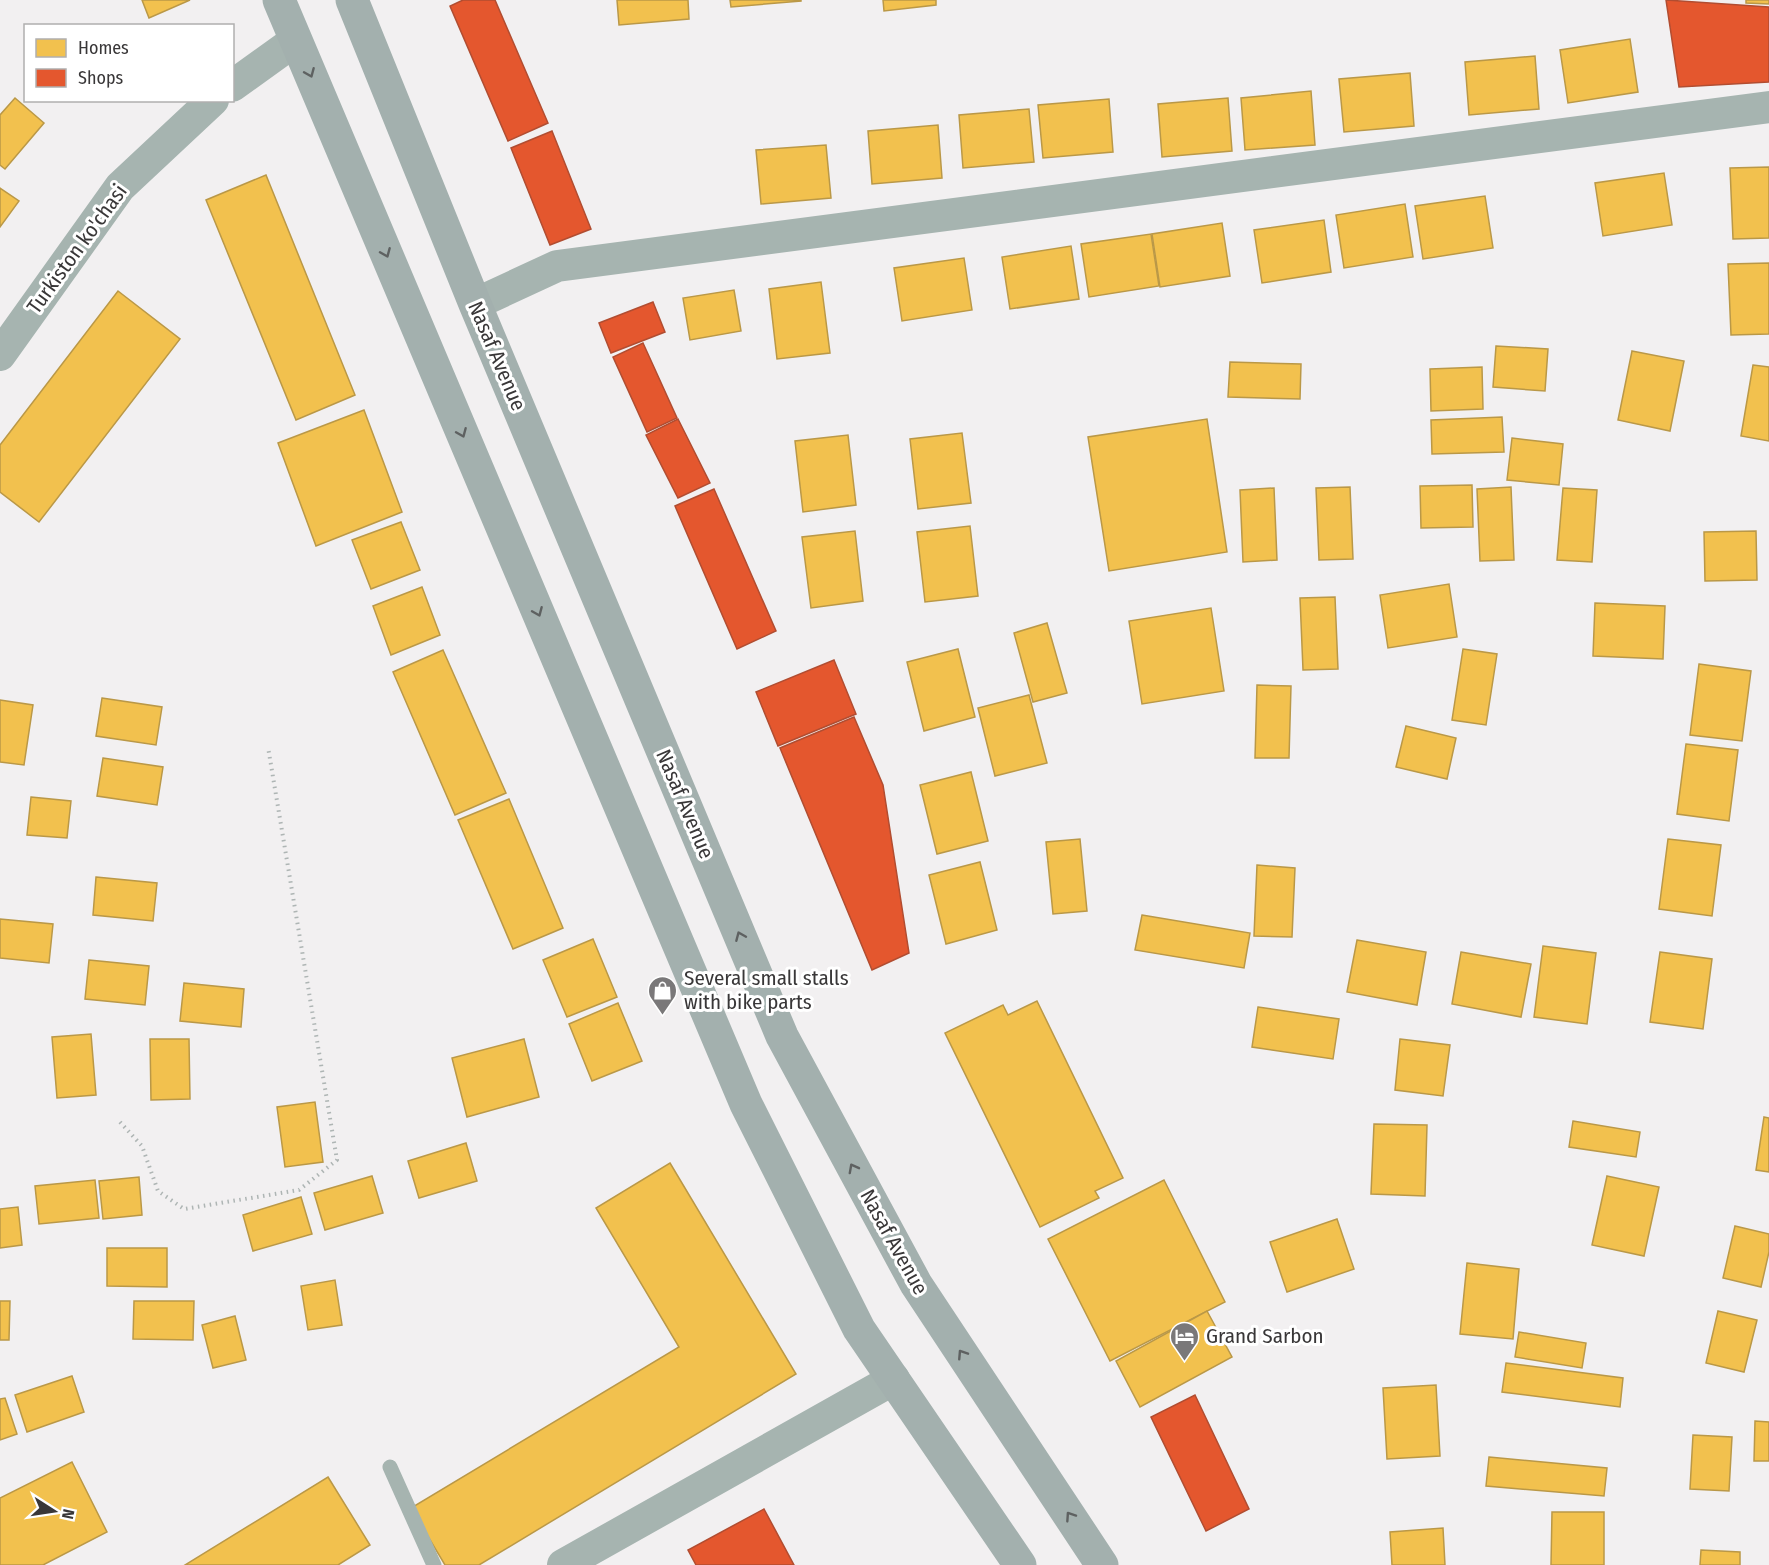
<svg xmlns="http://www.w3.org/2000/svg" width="1769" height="1565" font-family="'Fira Sans Condensed',sans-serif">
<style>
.homes{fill:#f2c14e;stroke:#ba9847;stroke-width:1.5}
.shops{fill:#e4572e;stroke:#b14d31;stroke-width:1.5}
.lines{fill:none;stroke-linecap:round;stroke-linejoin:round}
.path{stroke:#aeb5b4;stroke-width:4;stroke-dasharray:1.5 4.5;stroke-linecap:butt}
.service{stroke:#a6b4b0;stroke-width:15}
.minor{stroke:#a6b4b0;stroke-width:32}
.secondary{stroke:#a3b0ae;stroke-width:33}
.oneway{stroke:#5e6161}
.labels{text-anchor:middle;stroke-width:6;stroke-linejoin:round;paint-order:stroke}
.street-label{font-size:21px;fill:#393738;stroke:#fff}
.poi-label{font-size:21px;fill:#393738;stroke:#fff;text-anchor:start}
</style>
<rect width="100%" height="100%" fill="#f2f0f1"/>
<g class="homes">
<path d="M142,0H190L149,18Z"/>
<path d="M617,0H688L689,19L619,25Z"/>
<path d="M730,0H801V1L731,7Z"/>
<path d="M883,0H936V5L884,11Z"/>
<path d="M1746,0H1769V4L1746,3Z"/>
<path d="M1630,39L1638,92L1568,103L1560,50Z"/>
<path d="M1535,56L1539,109L1469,115L1465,62Z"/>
<path d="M1410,73L1414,126L1344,132L1339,79Z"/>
<path d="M1311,91L1315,145L1245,150L1241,98Z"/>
<path d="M15,98L44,123L5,169L0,165V115Z"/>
<path d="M1228,98L1232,151L1162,157L1158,104Z"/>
<path d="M1109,99L1113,152L1043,158L1038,105Z"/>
<path d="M1029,109L1034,162L963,168L959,115Z"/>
<path d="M938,125L942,178L872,184L868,131Z"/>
<path d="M826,145L831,198L761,204L756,150Z"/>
<path d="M1769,167V238L1733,239L1730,168Z"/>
<path d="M1664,173L1672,225L1603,236L1595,183Z"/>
<path d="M266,175L355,395L296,420L206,200Z"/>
<path d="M0,188L19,201L0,227Z"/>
<path d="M1485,196L1493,248L1423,259L1415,206Z"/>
<path d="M1405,204L1413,257L1344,268L1336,215Z"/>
<path d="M1324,220L1331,272L1262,283L1254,230Z"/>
<path d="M1222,223L1230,276L1160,287L1152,234Z"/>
<path d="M1151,234L1159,286L1089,297L1081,244Z"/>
<path d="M1071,246L1079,299L1010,309L1002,257Z"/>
<path d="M964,258L972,310L902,321L894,268Z"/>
<path d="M1769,263V334L1731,335L1728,264Z"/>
<path d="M821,282L830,353L777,359L769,289Z"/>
<path d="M734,290L741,331L690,340L683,298Z"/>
<path d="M118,291L180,339L39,522L0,492V445Z"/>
<path d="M1496,346L1548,349L1545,391L1493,387Z"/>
<path d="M1632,351L1684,361L1670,431L1618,420Z"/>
<path d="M1230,362L1301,364L1300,399L1228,397Z"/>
<path d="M1753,365L1769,367V441L1741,436Z"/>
<path d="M1482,367L1483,409L1431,411L1430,369Z"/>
<path d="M364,410L402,512L316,546L278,443Z"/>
<path d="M1502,417L1504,452L1432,454L1431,420Z"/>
<path d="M1207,419L1227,552L1109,571L1088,437Z"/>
<path d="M962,433L971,503L918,509L910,439Z"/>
<path d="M848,435L856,505L803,512L795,441Z"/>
<path d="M1512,438L1563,444L1559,485L1507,480Z"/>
<path d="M1472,485L1473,527L1421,528L1420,486Z"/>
<path d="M1350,487L1353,559L1319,560L1316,488Z"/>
<path d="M1511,487L1514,560L1480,561L1477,489Z"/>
<path d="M1274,488L1277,560L1243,562L1240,490Z"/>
<path d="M1563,488L1597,490L1592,562L1557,560Z"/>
<path d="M401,522L420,570L371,589L352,540Z"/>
<path d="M970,526L978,596L925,602L917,532Z"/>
<path d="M855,531L863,601L811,608L802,537Z"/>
<path d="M1756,531L1757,580L1705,581L1704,532Z"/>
<path d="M1449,584L1457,637L1388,648L1380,595Z"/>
<path d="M422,587L440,635L391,655L373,606Z"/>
<path d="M1335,597L1338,669L1303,670L1300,598Z"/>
<path d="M1595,603L1665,606L1663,659L1593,656Z"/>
<path d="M1211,608L1224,691L1142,704L1129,621Z"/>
<path d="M1047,623L1067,693L1033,702L1014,633Z"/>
<path d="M958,649L975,717L924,731L907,662Z"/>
<path d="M1463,649L1497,654L1486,725L1452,720Z"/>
<path d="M443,650L506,793L455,815L393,672Z"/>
<path d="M1699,664L1751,671L1742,741L1690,735Z"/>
<path d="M1257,685L1291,686L1289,758H1255Z"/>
<path d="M1029,695L1047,763L995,776L978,708Z"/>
<path d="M102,698L162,707L156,745L96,736Z"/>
<path d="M0,700L33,705L24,765L0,762Z"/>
<path d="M1406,726L1456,738L1447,779L1396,767Z"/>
<path d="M1686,744L1738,750L1729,821L1677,814Z"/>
<path d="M103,758L163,767L157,805L97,796Z"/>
<path d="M971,772L988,841L937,854L920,785Z"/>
<path d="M31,797L71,801L67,838L27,835Z"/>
<path d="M509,799L563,928L513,949L458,820Z"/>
<path d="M1080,839L1087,911L1053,914L1046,842Z"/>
<path d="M1668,839L1721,845L1712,916L1659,909Z"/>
<path d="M980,862L997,930L946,944L929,875Z"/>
<path d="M1257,865L1295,868L1292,937L1254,936Z"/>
<path d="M96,877L157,883L153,921L93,915Z"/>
<path d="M1142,915L1250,933L1244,968L1135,950Z"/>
<path d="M0,919L53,924L49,963L0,958Z"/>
<path d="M593,939L617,997L567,1017L543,960Z"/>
<path d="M1357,940L1426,952L1417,1005L1347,992Z"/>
<path d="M1543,946L1596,953L1587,1024L1534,1017Z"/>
<path d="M1461,952L1531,964L1521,1017L1452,1004Z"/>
<path d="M1660,952L1712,959L1703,1029L1650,1022Z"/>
<path d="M89,960L149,966L145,1005L85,999Z"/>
<path d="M184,983L244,989L241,1027L180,1021Z"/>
<path d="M1037,1001L1123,1178L1095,1191L1099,1198L1040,1227L945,1033L1003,1005L1008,1015Z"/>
<path d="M618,1003L642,1061L592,1081L569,1024Z"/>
<path d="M1258,1007L1339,1019L1333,1059L1252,1047Z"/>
<path d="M91,1034L96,1095L57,1098L52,1037Z"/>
<path d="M150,1039H189L190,1099L151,1100Z"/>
<path d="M524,1039L539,1097L467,1117L452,1058Z"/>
<path d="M1400,1039L1450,1045L1443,1096L1395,1090Z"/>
<path d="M315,1102L323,1162L285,1167L277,1107Z"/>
<path d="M1764,1117L1769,1118V1172L1756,1170Z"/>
<path d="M1573,1121L1640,1132L1636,1157L1569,1147Z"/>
<path d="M1374,1124L1427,1125L1425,1196L1371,1194Z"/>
<path d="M466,1143L477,1181L419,1198L408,1161Z"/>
<path d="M670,1163L796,1374L479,1565H445L411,1508L679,1347L596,1208Z"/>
<path d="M372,1176L383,1213L325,1230L314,1193Z"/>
<path d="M1607,1176L1659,1187L1644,1256L1592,1245Z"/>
<path d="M139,1177L142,1215L103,1219L99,1181Z"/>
<path d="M95,1180L99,1218L39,1224L35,1186Z"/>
<path d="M1164,1180L1225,1302L1110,1361L1048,1239Z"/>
<path d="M301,1197L312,1234L253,1251L243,1215Z"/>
<path d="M18,1207L22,1245L0,1248V1209Z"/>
<path d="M1337,1219L1354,1269L1287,1292L1270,1242Z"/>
<path d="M1735,1226L1769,1234V1252L1761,1287L1723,1278Z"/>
<path d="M107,1248H167V1287L107,1286Z"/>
<path d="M1467,1263L1519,1269L1513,1339L1460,1334Z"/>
<path d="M335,1280L342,1325L308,1330L301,1286Z"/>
<path d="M0,1301H10L9,1340H0Z"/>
<path d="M134,1301H194L193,1340L133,1339Z"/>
<path d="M1207,1311L1232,1357L1140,1407L1116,1361Z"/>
<path d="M1718,1311L1757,1320L1744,1372L1706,1363Z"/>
<path d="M235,1316L246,1360L213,1368L202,1325Z"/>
<path d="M1519,1332L1586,1343L1582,1368L1515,1357Z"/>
<path d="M1506,1363L1623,1378L1620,1407L1502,1392Z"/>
<path d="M72,1376L84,1412L27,1432L15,1395Z"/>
<path d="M1436,1385L1440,1456L1387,1459L1383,1388Z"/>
<path d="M5,1398L17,1434L0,1440V1399Z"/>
<path d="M1755,1421L1769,1422V1461H1754Z"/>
<path d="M1693,1435L1732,1437L1729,1491L1690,1489Z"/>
<path d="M1489,1457L1607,1468L1604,1496L1486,1486Z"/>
<path d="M72,1462L107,1532L43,1565H0V1498Z"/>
<path d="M328,1477L370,1545L338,1565H185Z"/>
<path d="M1552,1512H1604V1565H1551Z"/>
<path d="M1443,1528L1445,1565H1392L1390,1532Z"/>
<path d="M1701,1550L1740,1552V1565H1700Z"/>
</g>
<g class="shops">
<path d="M463,0H495L548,123L508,141L450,6Z"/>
<path d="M1666,0L1769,7V82L1679,87Z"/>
<path d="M552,131L591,229L550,245L511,148Z"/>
<path d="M653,302L665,332L611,353L599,323Z"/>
<path d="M643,343L677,418L647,432L613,357Z"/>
<path d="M678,419L710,483L678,498L646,435Z"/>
<path d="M714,489L776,631L737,649L675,506Z"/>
<path d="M834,660L856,714L778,746L756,692Z"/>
<path d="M854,717L883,785L909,953L872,970L780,748Z"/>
<path d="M1195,1395L1249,1509L1206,1531L1151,1417Z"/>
<path d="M764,1509L794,1565H696L688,1550Z"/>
</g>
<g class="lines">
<path class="path" d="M120,1122L142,1146L158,1191L184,1209L299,1190L337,1160L268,747"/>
<path class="service" d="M390,1467L434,1565"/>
<g class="minor">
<path d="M232,86L296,40"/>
<path d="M475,304L557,266L1769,107"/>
<path d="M0,355L120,187L213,100"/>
<path d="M563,1565L894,1379"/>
</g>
<g class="secondary">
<path d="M279,0L746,1104L859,1329L1020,1565"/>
<path d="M352,0L475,304L782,1036L916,1284L1102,1565"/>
</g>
</g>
<defs><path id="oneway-chevron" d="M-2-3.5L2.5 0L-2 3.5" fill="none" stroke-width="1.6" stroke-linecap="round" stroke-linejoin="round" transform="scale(1.5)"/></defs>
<g class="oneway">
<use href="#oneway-chevron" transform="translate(310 73) rotate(67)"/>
<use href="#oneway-chevron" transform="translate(386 253) rotate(67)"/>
<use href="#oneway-chevron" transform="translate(462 433) rotate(67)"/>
<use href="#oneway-chevron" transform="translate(538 612) rotate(67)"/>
<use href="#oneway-chevron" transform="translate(740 936) rotate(-113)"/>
<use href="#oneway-chevron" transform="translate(853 1168) rotate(-118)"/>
<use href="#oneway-chevron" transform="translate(962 1354) rotate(-123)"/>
<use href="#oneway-chevron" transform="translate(1070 1516) rotate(-124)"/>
</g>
<defs>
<symbol id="shop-pin" viewBox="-11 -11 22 30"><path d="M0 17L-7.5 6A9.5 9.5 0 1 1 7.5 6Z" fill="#7a7879" stroke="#fff"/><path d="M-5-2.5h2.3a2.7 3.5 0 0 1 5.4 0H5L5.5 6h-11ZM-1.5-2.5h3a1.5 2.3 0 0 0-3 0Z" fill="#fff"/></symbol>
<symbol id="hotel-pin" viewBox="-11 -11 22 30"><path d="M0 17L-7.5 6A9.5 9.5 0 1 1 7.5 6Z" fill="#7a7879" stroke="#fff"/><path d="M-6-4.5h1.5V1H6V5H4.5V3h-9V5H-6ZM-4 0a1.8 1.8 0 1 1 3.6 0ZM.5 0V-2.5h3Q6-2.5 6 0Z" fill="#fff"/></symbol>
</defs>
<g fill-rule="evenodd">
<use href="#shop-pin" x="646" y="974" width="33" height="45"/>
<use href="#hotel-pin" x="1168" y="1320" width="33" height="45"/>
</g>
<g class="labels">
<g class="street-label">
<text transform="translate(77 249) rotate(-54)" y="7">Turkiston ko'chasi</text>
<text transform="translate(497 356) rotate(67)" y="7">Nasaf Avenue</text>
<text transform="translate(685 804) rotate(67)" y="7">Nasaf Avenue</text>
<text transform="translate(894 1242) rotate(61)" y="7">Nasaf Avenue</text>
</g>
<g class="poi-label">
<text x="684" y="985">Several small stalls<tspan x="684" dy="24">with bike parts</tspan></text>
<text x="1206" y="1343">Grand Sarbon</text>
</g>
</g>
<rect x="24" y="24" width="210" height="78" fill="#ffffff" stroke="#b0afaf" stroke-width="1.5"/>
<rect x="36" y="39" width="30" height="18" fill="#f2c14e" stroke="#b0afaf" stroke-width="1.5"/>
<text x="78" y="54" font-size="18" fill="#393738">Homes</text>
<rect x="36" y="69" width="30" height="18" fill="#e4572e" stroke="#b0afaf" stroke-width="1.5"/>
<text x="78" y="84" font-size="18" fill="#393738">Shops</text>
<g transform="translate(54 1511) rotate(102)" stroke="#ffffff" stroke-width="4.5" paint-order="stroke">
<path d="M0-4.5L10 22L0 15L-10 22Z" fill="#393738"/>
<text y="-9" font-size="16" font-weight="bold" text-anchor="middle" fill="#393738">N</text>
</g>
</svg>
